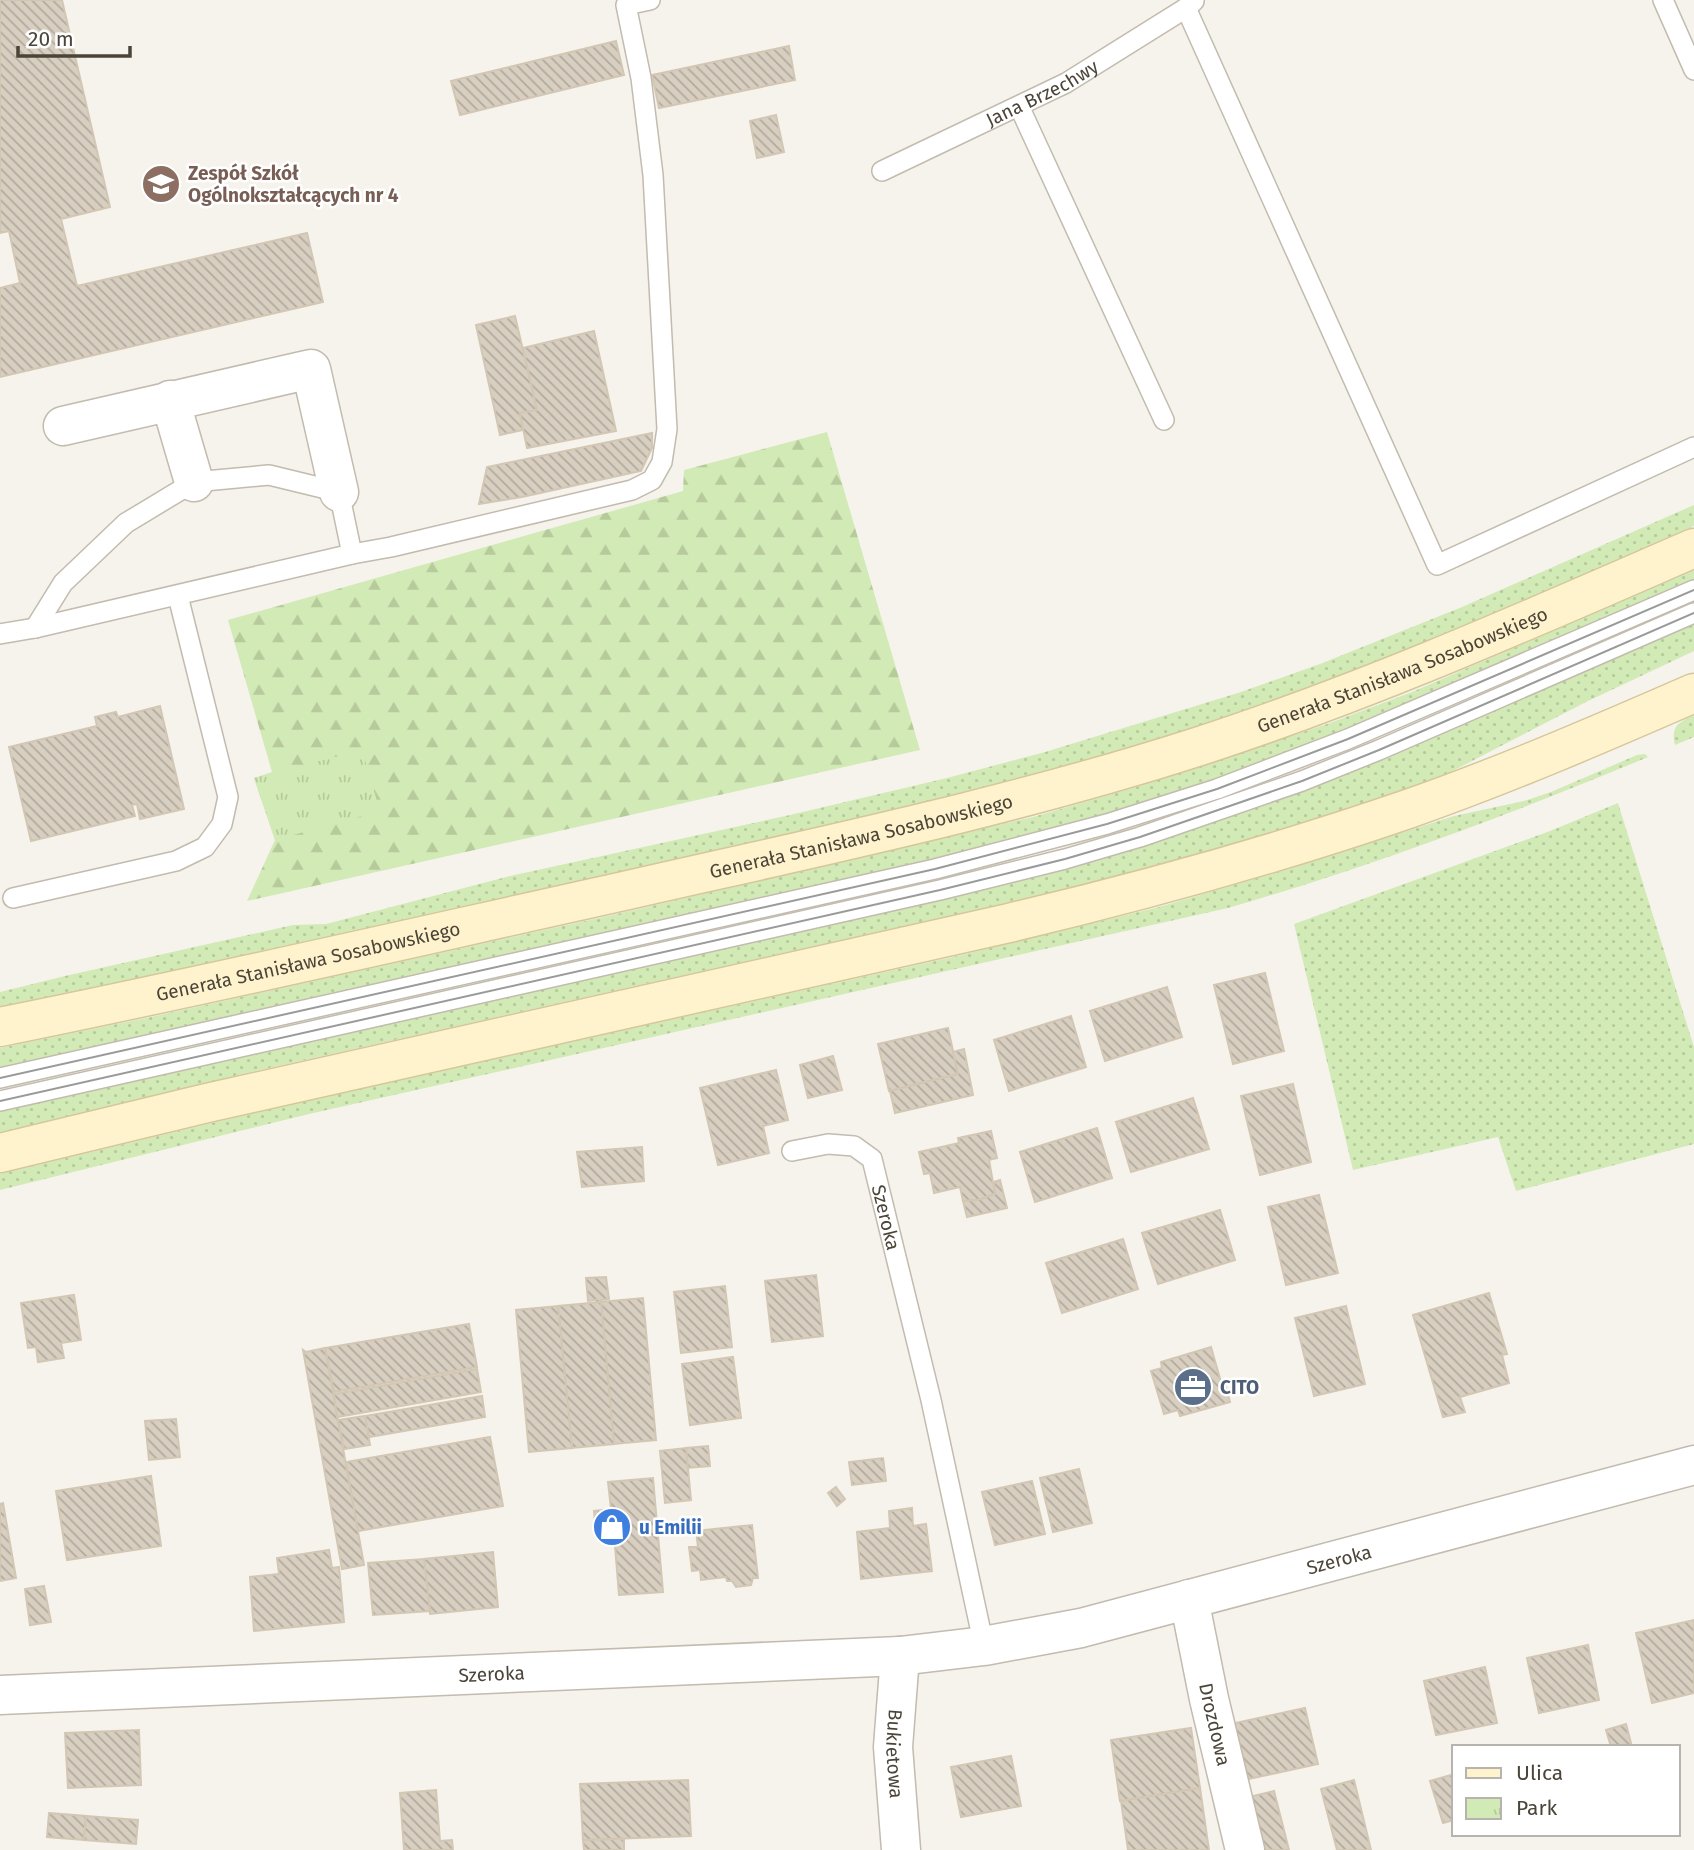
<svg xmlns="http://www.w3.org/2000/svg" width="1694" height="1850" font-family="'Fira Sans',sans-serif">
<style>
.grass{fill:url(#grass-dots)}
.forest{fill:url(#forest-firs)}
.park{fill:url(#park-tufts)}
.building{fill:url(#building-back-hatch);stroke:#d3c7b4;stroke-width:2}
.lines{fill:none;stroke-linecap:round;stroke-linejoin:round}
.lane-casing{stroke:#c2bbae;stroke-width:22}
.street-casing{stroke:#c2bbae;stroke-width:41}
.secondary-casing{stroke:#d6c79b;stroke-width:41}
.lane{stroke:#fff;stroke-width:19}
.street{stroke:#fff;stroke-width:38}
.secondary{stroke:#fff3cd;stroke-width:38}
.tram{stroke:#9a9a9a;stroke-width:2}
.labels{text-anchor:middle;stroke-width:5;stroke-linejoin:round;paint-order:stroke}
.street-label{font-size:19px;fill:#4b4439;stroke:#fff}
.education-label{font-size:19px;font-weight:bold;fill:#785e54;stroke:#fff;text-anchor:start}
.service-label{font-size:19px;font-weight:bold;fill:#4e5e75;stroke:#fff;text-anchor:start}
.shop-label{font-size:19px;font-weight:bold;fill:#366cbe;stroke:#fff;text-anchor:start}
</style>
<defs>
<pattern id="grass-dots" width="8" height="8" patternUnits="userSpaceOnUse" patternTransform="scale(1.75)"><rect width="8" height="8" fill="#d2eab5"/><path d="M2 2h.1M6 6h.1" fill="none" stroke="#b6ca9c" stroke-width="1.8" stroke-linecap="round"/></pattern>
<pattern id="forest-firs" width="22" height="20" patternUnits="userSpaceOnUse" patternTransform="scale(1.75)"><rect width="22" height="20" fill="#d2eab5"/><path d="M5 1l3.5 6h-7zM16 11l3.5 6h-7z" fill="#b6ca9c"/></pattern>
<pattern id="park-tufts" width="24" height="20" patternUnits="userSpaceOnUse" patternTransform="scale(1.75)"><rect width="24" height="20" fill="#d2eab5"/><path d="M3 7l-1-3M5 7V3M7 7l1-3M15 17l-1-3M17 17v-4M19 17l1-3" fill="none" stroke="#b6ca9c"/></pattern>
<pattern id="building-back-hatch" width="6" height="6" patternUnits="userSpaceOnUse" patternTransform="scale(1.75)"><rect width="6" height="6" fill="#d8cfc1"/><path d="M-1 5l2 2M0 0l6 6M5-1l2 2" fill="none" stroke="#b1aa9e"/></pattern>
</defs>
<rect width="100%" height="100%" fill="#f6f3ec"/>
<g class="grass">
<path d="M1694,505V526C1521,603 1348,680 1167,737C998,791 823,826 650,865C434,914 217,964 0,1008V992L65,976L293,925L326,924L510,876L790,815L947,778L1045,752L1238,693L1320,664L1462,607Z"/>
<path d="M1694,570V582L1492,671L1234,775L997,847L0,1072V1048L151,1017L617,914L1033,817L1140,786L1330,723L1412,692Z"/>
<path d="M1694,622V651L1588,701L1441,777L1268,835L1152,868L1061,891L251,1072L0,1133V1109L1111,855L1196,828L1333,779Z"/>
<path d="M1694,715V737L1675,745C1670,727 1679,722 1694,715Z"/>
<path d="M1645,754L1648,757C1509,815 1372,866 1228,908L309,1114L0,1190V1174L308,1100L953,957L1159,907L1292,868L1454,816L1524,801L1551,792L1637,755Z"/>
<path d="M1618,803L1694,1047V1144L1516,1191L1498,1137L1353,1170L1294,924L1550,831Z"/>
</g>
<path class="forest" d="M827,432L920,750L247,901L275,840L254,778L272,772L228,620L683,491L684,470Z"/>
<path class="park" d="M362,750L380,811L275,840L254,778Z"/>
<g class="building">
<path d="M0,0H62L110,207L61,219L77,286L307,233L323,302L0,377V288L20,283L9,231L0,233Z"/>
<path d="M616,41L624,75L460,115L451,81Z"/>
<path d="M789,46L795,80L659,108L652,75Z"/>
<path d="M776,115L784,152L757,158L750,121Z"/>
<path d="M515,316L537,410L520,413L523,430L500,435L476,325Z"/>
<path d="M594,331L616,431L527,448L520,413L537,410L523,348Z"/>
<path d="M652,433V448L641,471L522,497L479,504L487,467Z"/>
<path d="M160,706L184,809L140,819L137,804L132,805L135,816L31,841L9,747L97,726L95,717L116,712L118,717Z"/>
<path d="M1265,973L1284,1051L1233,1064L1214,985Z"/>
<path d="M1167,987L1182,1037L1105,1061L1090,1011Z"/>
<path d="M1071,1016L1086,1067L1009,1091L994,1040Z"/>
<path d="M948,1028L958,1074L889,1091L878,1044Z"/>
<path d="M964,1049L973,1095L895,1113L890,1091L958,1074L953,1052Z"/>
<path d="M833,1056L842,1090L808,1098L800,1065Z"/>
<path d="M776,1070L788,1120L763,1126L769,1153L718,1165L700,1088Z"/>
<path d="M1293,1084L1311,1162L1260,1175L1241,1096Z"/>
<path d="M1193,1098L1209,1149L1131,1172L1116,1122Z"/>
<path d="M1097,1128L1112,1178L1035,1202L1020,1152Z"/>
<path d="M991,1131L997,1158L989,1160L995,1194L978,1200L963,1201L960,1187L934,1193L930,1173L924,1174L919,1152L959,1143L958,1138Z"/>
<path d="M642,1147L644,1181L582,1187L577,1152Z"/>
<path d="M1000,1180L1007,1208L967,1217L963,1201L978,1200L995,1194L994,1182Z"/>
<path d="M1319,1195L1338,1273L1286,1285L1268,1207Z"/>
<path d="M1220,1210L1235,1260L1158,1284L1142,1233Z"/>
<path d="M1123,1239L1138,1289L1062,1313L1046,1263Z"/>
<path d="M816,1275L823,1336L772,1342L765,1281Z"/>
<path d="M606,1277L609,1299L601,1300L602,1302L596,1303V1300L588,1301L586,1278Z"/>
<path d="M725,1286L732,1347L681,1353L674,1292Z"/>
<path d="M1489,1293L1507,1354L1502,1355L1509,1383L1460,1397L1465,1412L1443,1417L1413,1315Z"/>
<path d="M74,1295L81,1340L61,1343L64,1358L38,1362L36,1347L28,1348L21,1303Z"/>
<path d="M643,1298L656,1440L614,1444L601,1302Z"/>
<path d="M601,1302L614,1444L572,1448L558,1306Z"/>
<path d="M558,1306L572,1448L529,1452L516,1310Z"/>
<path d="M1346,1306L1365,1384L1314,1396L1295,1318Z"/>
<path d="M469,1324L477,1367L334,1392L325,1348Z"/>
<path d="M1211,1347L1221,1382L1224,1381L1230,1402L1180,1416L1178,1410L1164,1414L1151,1371L1162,1368L1161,1362Z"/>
<path d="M325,1348L364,1565L342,1569L303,1350L306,1352Z"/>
<path d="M733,1357L741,1418L690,1425L682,1364Z"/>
<path d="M477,1369L481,1392L337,1417L334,1394Z"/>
<path d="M482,1396L485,1417L369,1437L365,1416Z"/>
<path d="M365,1416L370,1445L344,1449L338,1420Z"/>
<path d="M176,1419L180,1457L149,1460L145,1421Z"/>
<path d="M490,1437L503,1506L358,1531L346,1462Z"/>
<path d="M708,1446L710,1466L687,1468L686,1448Z"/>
<path d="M686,1448L691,1500L665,1503L660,1451Z"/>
<path d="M883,1458L886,1481L852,1485L849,1462Z"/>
<path d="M1079,1469L1092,1523L1053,1532L1040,1478Z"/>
<path d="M151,1476L161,1546L67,1560L56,1491Z"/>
<path d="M653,1478L663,1592L619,1595L614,1534L596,1535L594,1511L611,1509L608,1482Z"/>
<path d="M1032,1481L1045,1534L995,1545L982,1492Z"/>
<path d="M836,1487L845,1499L837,1506L828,1493Z"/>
<path d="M3,1503L16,1578L0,1581V1504Z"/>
<path d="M912,1508L913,1526L926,1524L932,1571L861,1579L857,1532L890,1528L889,1511Z"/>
<path d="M752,1525L758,1578H753L751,1585L736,1587L732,1581H727L726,1577L701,1580L700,1570L692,1571L689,1547H698L696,1531Z"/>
<path d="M329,1550L332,1568L339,1567L344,1622L254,1631L250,1577L279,1574L277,1558Z"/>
<path d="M493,1552L498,1607L430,1614L424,1559Z"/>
<path d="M424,1559L430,1611L373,1615L368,1563Z"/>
<path d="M44,1586L51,1622L30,1625L25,1589Z"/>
<path d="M1694,1620V1693L1652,1703L1636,1633Z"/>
<path d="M1588,1645L1599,1700L1539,1713L1527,1658Z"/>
<path d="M1485,1667L1497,1723L1436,1735L1424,1681Z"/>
<path d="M1305,1708L1318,1764L1244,1780L1231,1724Z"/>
<path d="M1626,1724L1632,1747H1611L1606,1730Z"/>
<path d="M1191,1728L1200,1788L1120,1801L1111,1740Z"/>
<path d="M139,1730L141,1785L68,1788L65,1733Z"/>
<path d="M1011,1756L1021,1806L961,1817L951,1767Z"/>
<path d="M1454,1774V1820L1443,1823L1430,1781Z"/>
<path d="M688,1780L691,1836L583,1840L580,1784Z"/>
<path d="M1354,1780L1371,1850H1337L1321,1789Z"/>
<path d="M1200,1788L1209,1850H1128L1121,1801Z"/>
<path d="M436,1790L440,1841L452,1840L453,1850H404L400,1793Z"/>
<path d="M1274,1791L1289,1850H1263L1249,1797Z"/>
<path d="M49,1813L86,1816L84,1840L47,1837Z"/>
<path d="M86,1816L138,1820L136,1844L84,1840Z"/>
<path d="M624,1839V1850H584L583,1840Z"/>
</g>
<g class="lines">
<defs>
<g id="lane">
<path d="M1663,0L1694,70"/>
<path d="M1186,8L1437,565L1694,447"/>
<path d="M1019,106L1164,420"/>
<path id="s1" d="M882,171L1066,83L1186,8L1194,1"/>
<path d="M35,628L63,583L126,523L194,482L269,475L339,492L352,554"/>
<path d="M0,634L35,628L352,554L391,547L632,490L652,480L662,462L667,429L653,175L641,78L626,5L650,0"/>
<path d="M13,898L176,861L205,847L222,824L228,797L178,596"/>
<path d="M0,1078L935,869L1107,824L1217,789L1348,739L1694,590"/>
<path d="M0,1101L940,890L1065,859L1140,837L1302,781L1379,750L1694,613"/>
<path id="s2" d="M792,1151L828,1144L854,1146L872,1159L931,1400L984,1646"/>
</g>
<g id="street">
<path d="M170,400L194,482"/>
<path d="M63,426L311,369L339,492"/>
<path id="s3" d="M1189,1599L1209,1699L1245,1850"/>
<path id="s4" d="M900,1656L893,1747L901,1850"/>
<path id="s5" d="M0,1695L900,1656L984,1646L1081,1628L1694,1465"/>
</g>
<g id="secondary">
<path id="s6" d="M0,1027C209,985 416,937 624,891C817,847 1011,807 1200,746C1369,691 1531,619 1694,548"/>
<path d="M0,1153L207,1103L1009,923C1144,891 1277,854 1408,809C1505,775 1600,734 1694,693"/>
</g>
</defs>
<use href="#lane" class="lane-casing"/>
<use href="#street" class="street-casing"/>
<use href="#secondary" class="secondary-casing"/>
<use href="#lane" class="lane"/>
<use href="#street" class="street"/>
<use href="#secondary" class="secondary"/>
<g class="tram">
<path d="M0,1078L935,869L1107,824L1217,789L1348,739L1694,590"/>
<path d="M0,1101L940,890L1065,859L1140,837L1302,781L1379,750L1694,613"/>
</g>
</g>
<defs>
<symbol id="school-disc" viewBox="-11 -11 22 22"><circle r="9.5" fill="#8d6e63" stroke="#fff"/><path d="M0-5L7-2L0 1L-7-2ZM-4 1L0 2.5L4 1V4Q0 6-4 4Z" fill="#fff"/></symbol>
<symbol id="office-disc" viewBox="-11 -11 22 22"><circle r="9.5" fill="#5c6f8a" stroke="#fff"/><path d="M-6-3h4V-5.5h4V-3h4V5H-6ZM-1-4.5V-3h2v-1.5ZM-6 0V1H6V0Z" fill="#fff"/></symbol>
<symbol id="shop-disc" viewBox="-11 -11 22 22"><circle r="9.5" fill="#3f7fe0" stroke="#fff"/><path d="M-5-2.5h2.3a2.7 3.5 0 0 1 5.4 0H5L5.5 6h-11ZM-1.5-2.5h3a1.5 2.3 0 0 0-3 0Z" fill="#fff"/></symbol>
</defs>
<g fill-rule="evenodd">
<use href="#school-disc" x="139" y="162" width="44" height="44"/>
<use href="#office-disc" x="1171" y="1365" width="44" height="44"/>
<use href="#shop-disc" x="590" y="1505" width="44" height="44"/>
</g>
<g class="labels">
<g class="street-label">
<text dy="7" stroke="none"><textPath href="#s1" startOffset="178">Jana Brzechwy</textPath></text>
<text dy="7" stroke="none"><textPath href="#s6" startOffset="1449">Generała Stanisława Sosabowskiego</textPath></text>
<text dy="7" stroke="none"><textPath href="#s6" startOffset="882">Generała Stanisława Sosabowskiego</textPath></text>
<text dy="7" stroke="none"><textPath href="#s6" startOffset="315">Generała Stanisława Sosabowskiego</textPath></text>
<text dy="7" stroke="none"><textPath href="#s2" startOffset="145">Szeroka</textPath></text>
<text dy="7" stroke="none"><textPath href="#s5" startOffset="1351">Szeroka</textPath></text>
<text dy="7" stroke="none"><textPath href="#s5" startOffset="492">Szeroka</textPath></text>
<text dy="7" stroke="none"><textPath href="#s3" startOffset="128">Drozdowa</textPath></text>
<text dy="7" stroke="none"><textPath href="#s4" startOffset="98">Bukietowa</textPath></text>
</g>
<g class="education-label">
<text x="188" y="180">Zespół Szkół<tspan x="188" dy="22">Ogólnokształcących nr 4</tspan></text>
</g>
<g class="service-label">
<text x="1220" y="1394">CITO</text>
</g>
<g class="shop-label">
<text x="639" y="1534">u Emilii</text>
</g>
</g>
<rect x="1452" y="1745" width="228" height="91" fill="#ffffff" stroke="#b7b4b0" stroke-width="2"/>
<rect x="1466" y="1768" width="35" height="10" fill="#fff3cd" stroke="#b7b4b0" stroke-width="2"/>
<text x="1516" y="1780" font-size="21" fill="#4b4439">Ulica</text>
<rect x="1466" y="1798" width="35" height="21" fill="url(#park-tufts)" stroke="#b7b4b0" stroke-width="2"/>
<text x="1516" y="1815" font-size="21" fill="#4b4439">Park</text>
<path d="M18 46v10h112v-10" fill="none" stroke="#4b4439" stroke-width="3.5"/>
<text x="28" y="46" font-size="21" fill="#4b4439" stroke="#ffffff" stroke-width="5" paint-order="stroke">20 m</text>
</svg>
